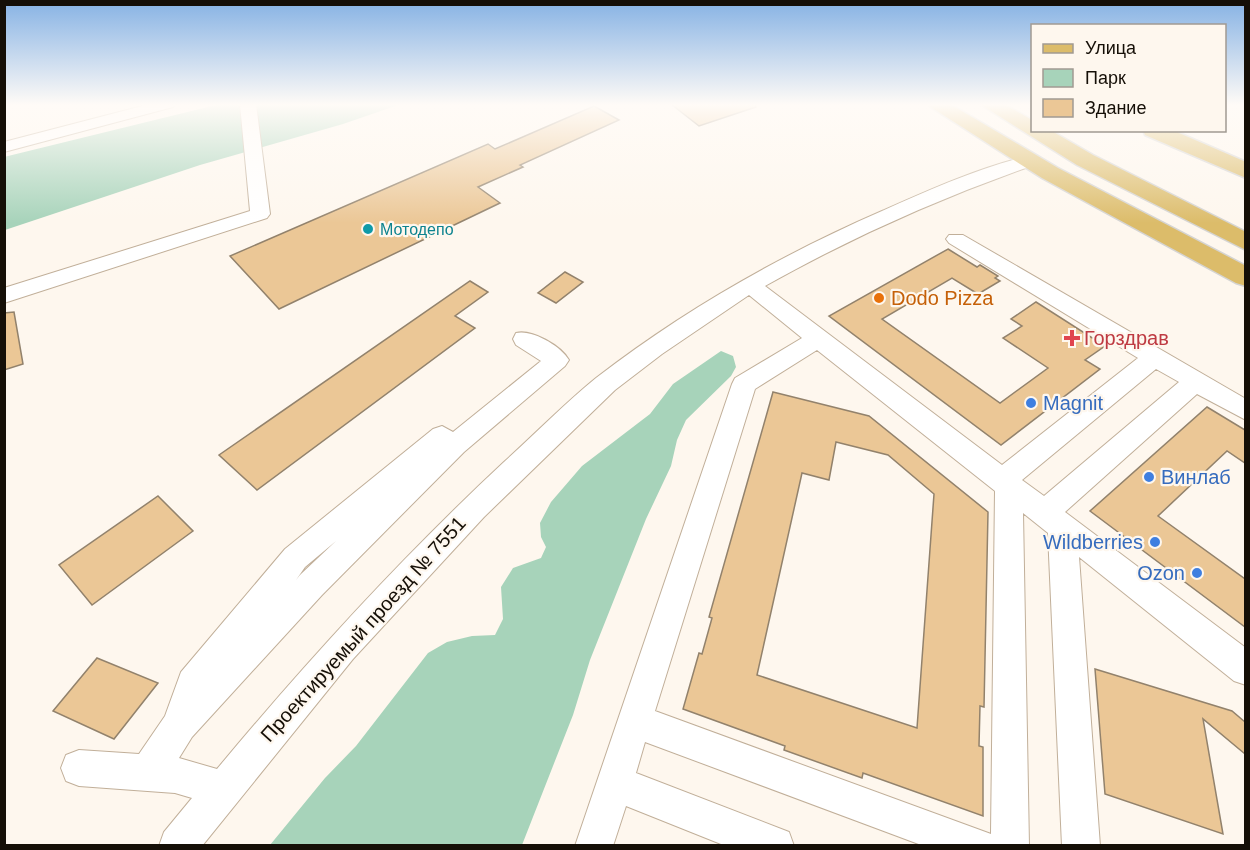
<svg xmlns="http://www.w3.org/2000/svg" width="1250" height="850" font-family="Helvetica,sans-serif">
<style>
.green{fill:#a7d3ba}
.building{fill:#ebc796;stroke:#92826c;stroke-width:1.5;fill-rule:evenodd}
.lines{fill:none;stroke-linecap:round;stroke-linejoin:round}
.minor-casing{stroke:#c1af99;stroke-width:2}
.major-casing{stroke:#d5d4d2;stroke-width:3}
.minor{fill:#fff;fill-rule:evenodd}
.major{fill:#dcbc6a;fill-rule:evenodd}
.culture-dot{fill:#0f9aa8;stroke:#fef7ee;stroke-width:2}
.food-dot{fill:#e8710a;stroke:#fef7ee;stroke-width:2}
.health-dot{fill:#e0444e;stroke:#fef7ee;stroke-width:2}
.shop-dot{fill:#3f7fe0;stroke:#fef7ee;stroke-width:2}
.labels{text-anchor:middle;stroke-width:4.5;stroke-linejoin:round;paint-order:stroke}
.far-culture-label{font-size:16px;fill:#0d838f;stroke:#fef7ee;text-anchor:start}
.food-label{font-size:20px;fill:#c56008;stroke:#fef7ee;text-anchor:start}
.health-label{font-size:20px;fill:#be3a42;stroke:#fef7ee;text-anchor:start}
.shop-label{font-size:20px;fill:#366cbe;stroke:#fef7ee;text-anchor:start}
.street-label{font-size:20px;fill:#150f07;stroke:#fef7ee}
</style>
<rect width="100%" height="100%" fill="#fef7ee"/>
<g class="green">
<path d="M220,104H401L343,124L200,165L5,230L4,157Z"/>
<path d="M721,351L733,356L736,367L731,376L686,420L677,440L671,466L646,519L590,660L573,715L522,845H270L325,778L356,746L428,653L447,642L472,636L495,635L503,619L501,587L513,568L541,558L546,547L541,537L540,523L551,502L582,466L650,414L673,384Z"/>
</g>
<g class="building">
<path d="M671,104H755L756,107L699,126Z"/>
<path d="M594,106L619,120L520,165L523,167L478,187L500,203L279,309L230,256L488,144L495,149Z"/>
<path d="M948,249L977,267L980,265L998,276L995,278L1000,281L978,294L952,278L882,319L1000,403L1048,368L1003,338L1022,326L1011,319L1036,302L1105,346L1085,360L1100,369L1001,445L829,316Z"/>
<path d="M565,272L583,282L556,303L538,293Z"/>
<path d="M470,281L488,292L455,316L475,328L257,490L219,455Z"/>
<path d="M14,312L23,364L4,370V313Z"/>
<path d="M773,392L869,416L988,512L984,707L980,706L979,746L983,747V816L863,773L862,778L784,750L785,746L683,709L699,653L702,654L712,618L709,617ZM836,442L888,455L934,494L917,728L757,675L802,473L829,480Z"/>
<path d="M1207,407L1245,430V463L1227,451L1158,516L1245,579V627L1090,511Z"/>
<path d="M158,496L193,531L92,605L59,565Z"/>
<path d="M97,658L158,683L114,739L53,711Z"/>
<path d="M1095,669L1232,711L1245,722V754L1203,719L1223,834L1105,794Z"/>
</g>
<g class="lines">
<defs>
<g id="minor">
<path d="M150,104H175L173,107L4,152V142Z"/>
<path d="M240,104H256L270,214L267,218L4,303V288L250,211Z"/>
<path d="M1028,156L1037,161L1034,165C940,198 852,237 765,286L1002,465L1138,358L949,243L946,239L949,235H963L1246,399V420L1197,394L1065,512L1246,648V685L1234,681L1079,557L1100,846H1062L1048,533L1023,513L1029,846H924L645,742L636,773L789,832L794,846H726L626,806L613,846H575L732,384L735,378L802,338L749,295L662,354L615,390L484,517L353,659L202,846H159L164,832L192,798L175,793L79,786L66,781L61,768L66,755L79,750L139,754L165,716L181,672L285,549L433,429L442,426L453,432L541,361L516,345L513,339L516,333C532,329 561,346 569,360L565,366L464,452L322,595L192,737L179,758L217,769C307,661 401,558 504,462C535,434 564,404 596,378C684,310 781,255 882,211C929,190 978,168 1028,156ZM817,350L995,491L991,834L655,711L755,389ZM1156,369L1179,382L1044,496L1022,480ZM336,541L300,575L296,580L305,567Z"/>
</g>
<g id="major">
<path d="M926,104H950L1058,168L1246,266V286L1236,283L1042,178Z"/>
<path d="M980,104H1004L1032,120V130H1050L1093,155L1246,232V250L1077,165Z"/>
<path d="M1143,130H1172L1246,162V178L1145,135Z"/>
</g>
</defs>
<use href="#minor" class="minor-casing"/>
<use href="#major" class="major-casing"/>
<use href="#minor" class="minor"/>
<use href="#major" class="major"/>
</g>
<linearGradient id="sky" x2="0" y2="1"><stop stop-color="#86b2e4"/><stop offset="0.47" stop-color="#fffbf7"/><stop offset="1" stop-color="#fffbf7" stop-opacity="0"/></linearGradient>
<rect width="1250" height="223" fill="url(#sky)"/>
<circle class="culture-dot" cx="368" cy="229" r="6"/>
<circle class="food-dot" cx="879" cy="298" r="6"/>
<path class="health-dot" d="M1069 329h6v6h6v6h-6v6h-6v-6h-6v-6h6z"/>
<g class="shop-dot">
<circle cx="1031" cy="403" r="6"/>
<circle cx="1149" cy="477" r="6"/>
<circle cx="1155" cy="542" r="6"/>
<circle cx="1197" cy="573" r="6"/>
</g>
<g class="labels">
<g class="far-culture-label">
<text x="380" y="235">Мотодепо</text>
</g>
<g class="food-label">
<text x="891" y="305">Dodo Pizza</text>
</g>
<g class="health-label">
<text x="1084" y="345">Горздрав</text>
</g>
<g class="shop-label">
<text x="1043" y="410">Magnit</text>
<text x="1161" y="484">Винлаб</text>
<text x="1143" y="549" text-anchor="end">Wildberries</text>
<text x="1185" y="580" text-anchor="end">Ozon</text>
</g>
<g class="street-label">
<text transform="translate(363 629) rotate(-48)" y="7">Проектируемый проезд № 7551</text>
</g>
</g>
<rect width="1250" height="850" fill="none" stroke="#150f07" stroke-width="12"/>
<rect x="1031" y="24" width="195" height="108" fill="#fef7ee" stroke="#a19a92" stroke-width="1.5"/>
<rect x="1043" y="44" width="30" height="9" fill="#dcbc6a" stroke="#a19a92" stroke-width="1.5"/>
<text x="1085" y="54" font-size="18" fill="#150f07">Улица</text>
<rect x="1043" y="69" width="30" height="18" fill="#a7d3ba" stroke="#a19a92" stroke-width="1.5"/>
<text x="1085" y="84" font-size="18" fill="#150f07">Парк</text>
<rect x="1043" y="99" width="30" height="18" fill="#ebc796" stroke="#a19a92" stroke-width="1.5"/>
<text x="1085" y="114" font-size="18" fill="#150f07">Здание</text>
</svg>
